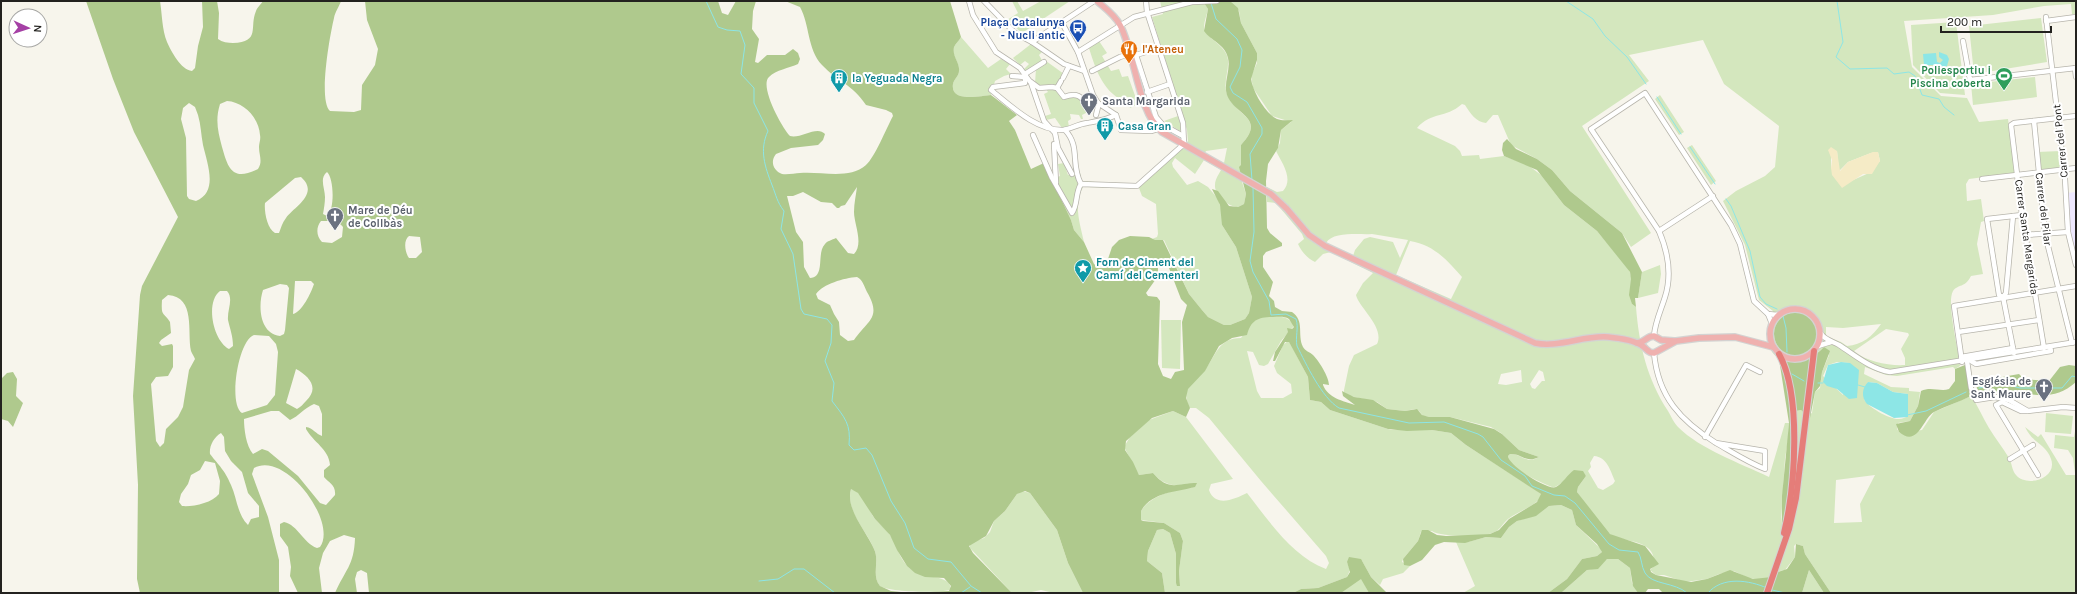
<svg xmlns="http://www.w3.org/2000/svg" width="2077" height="594" font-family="Karla,sans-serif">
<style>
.education{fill:#ede7fd}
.green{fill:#d4e7be;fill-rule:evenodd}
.forest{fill:#afc98d;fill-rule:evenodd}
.sand{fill:#f5ebc6}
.water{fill:#8de6e6}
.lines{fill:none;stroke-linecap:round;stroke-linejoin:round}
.stream{stroke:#8de6e6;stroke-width:1}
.minor-casing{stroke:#b7b5ac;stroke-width:6}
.major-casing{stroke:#d3d3d2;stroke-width:8}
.highway-casing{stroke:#d3d3d2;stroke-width:8}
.minor{stroke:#fff;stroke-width:4.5}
.major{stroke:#efb1af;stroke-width:5.5}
.highway{stroke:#e57d79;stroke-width:6}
.labels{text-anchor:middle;stroke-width:4;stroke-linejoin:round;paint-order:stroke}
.transit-label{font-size:11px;font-weight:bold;fill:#164399;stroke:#fff;text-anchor:end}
.food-label{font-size:11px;font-weight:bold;fill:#c56008;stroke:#fff;text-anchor:start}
.leisure-label{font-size:11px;font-weight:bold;fill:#27864d;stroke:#fff;text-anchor:end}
.culture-label{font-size:11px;font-weight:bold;fill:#0d838f;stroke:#fff;text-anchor:start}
.worship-label{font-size:11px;font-weight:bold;fill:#5b616d;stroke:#fff;text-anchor:start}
.street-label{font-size:11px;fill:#23221f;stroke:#fff}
</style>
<rect width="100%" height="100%" fill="#f7f5ec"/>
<path class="education" d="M2076,192V258L2069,231L2067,193Z"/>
<g class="green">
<path d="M1012,1H1017L1023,11L1041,1H1070L1022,33L1007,20L1018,13Z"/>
<path d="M1160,1H1186V4L1204,3L1208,9C1207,15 1204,21 1204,27C1203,37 1227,45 1228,60C1229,72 1222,85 1228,96C1237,117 1266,118 1241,145V179L1246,194L1244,204L1238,207C1229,207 1214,195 1215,185C1215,179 1219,174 1221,170L1204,160L1195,174L1175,158L1172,163L1173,167L1187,185L1198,181L1208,187L1218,199L1222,212V225L1236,247L1252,297L1249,313L1245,319L1230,325H1224L1208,317L1202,310L1189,294L1164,240H1154L1152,239L1157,237L1158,234L1156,204L1142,196L1139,188L1083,187C1073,204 1080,224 1084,242L1074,230L1071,220L1051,180L1060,176L1058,164L1064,163L1068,175L1073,172L1077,162L1082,181L1133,185L1139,183L1178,146L1182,149L1188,141L1187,130L1152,17L1163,14ZM1227,148L1224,163L1205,153L1206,151Z"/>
<path d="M1230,1H2076V14H2072L2071,4L2044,6L1993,15L1904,21L1912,67L1941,96L1967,98L1979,122L2008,119L2015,173L1969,179L1966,184L1967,201L1981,199L1984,221L1981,222L1977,244L1983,274L1971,276C1965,288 1958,284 1953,291C1946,303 1959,351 1960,366L1955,369L1953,367L1897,376L1886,375L1865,367L1864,374L1891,387L1909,388V391L1920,392L1918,406L1910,421L1898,423L1897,429L1900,433L1922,430L1934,412L1971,396C1978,406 1983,418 1989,428C1995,438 2003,448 2009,458C2012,463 2012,471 2016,475C2027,488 2058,478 2051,459C2046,444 2033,444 2025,427L2038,437L2041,434L2066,475H2076V593H1831L1805,554L1803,546L1796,544L1794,546L1795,557L1785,570L1780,571L1772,577L1760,580L1748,578L1734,571L1719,574L1707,579L1685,582L1664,575H1656L1650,570L1654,566C1657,538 1626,544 1610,534C1596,525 1587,505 1577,492L1578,487L1586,476L1582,471L1555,487H1552C1541,483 1508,468 1508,456L1510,454C1522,453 1525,465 1539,457L1519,450L1501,433L1491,427L1450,417H1429L1423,416L1419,411L1415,409L1405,411L1387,409L1377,402L1350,396L1344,392V390L1349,366L1354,355L1377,344C1385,327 1359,308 1356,295L1363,283L1373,273L1331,252L1323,254L1315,262C1308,259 1301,251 1298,244L1304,239L1302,234L1276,203L1267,202V187L1277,192L1283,191C1294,179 1282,163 1276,151L1280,143L1281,130L1291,122L1272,116L1253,88L1251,76L1257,63V53L1241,23L1239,11ZM1703,40L1724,84L1779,126L1775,167L1765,176L1736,191L1723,201L1745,245L1759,300L1773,311C1752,355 1791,380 1824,347L1829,355L1822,372L1820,388L1815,392L1812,413L1808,415L1801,410L1791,412L1790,468L1781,523L1785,458L1788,441L1789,423H1785L1769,477C1740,463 1700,449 1678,427C1674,423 1671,416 1668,411C1647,379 1639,345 1636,307L1632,304L1631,276L1629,269L1597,231L1564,205L1541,175L1528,165L1504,156L1480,159L1479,155L1462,156L1460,151L1455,146L1417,128C1432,111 1445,119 1462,104L1465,105C1470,113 1476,122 1486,123L1493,115H1498L1511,145L1537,159L1552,170L1570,191L1622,233L1631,247L1651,233L1582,126L1649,81L1629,55ZM1837,151L1839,171L1848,162L1871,153L1878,152L1880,161L1869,173L1851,181L1831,168V156ZM1372,234L1408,240L1400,258L1393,242L1370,237L1364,239L1355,250L1353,256L1326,243C1333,231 1360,235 1372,234ZM1410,241C1434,245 1447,260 1462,277L1451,299L1396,275ZM1796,312C1841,318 1805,379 1779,348C1767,333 1779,314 1796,312ZM1881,324C1873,336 1862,345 1847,346L1841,342L1826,336V327L1843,328ZM1886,329L1908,333L1909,335L1901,349L1905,358V365C1889,366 1867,362 1854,351ZM1837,362L1850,363L1843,395L1823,376L1828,365ZM1521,370L1522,382L1506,385L1498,384L1501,374ZM1539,370L1543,372L1545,381H1542L1535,389L1532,388L1530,384ZM1868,382L1877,383L1893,392L1908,394V416C1906,417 1902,419 1899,419C1891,420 1867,407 1864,399ZM1594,456C1607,457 1610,470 1615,481L1613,484L1603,490L1598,488L1588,471L1591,467L1590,463ZM1875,475L1860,504L1862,522L1834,523L1836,480Z"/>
<path d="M2041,18L2047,62L1974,74L1969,26Z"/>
<path d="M1956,22L1965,95L1940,93L1913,65L1911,25Z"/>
<path d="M961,37L988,68L1001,59L1010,64L1006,69L1011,74L1004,76L995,81L991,95C980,96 950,103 953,84C954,79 959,76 959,71C960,62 951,56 954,47C956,43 959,41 961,37Z"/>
<path d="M1099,41L1107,53L1102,56L1111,71L1119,69L1122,77L1128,76L1138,104L1130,108L1128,103C1104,94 1096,71 1089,48Z"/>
<path d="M1031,44L1043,51L1039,55L1043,62L1027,72L1024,69L1029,64L1025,61L1020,65L1013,58Z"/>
<path d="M1046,61L1064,74L1057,87H1040L1035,83L1036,69Z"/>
<path d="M2035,77L2037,97L1973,105L1971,84Z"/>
<path d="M1046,89L1057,90L1062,98L1071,94L1085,101L1093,109L1096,108L1082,115L1083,119H1081L1079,115L1070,114L1071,119L1068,121L1069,127L1062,128L1055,118L1046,120L1045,116L1051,114L1044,94L1048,92Z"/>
<path d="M1660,95L1684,132L1679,135L1655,99Z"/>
<path d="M1178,116L1182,129L1180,131L1164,121Z"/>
<path d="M1692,145L1716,181L1711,185L1687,148Z"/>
<path d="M2061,151L2063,168L2040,172L2037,152Z"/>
<path d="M1660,265L1661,274L1658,293L1638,298L1642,272Z"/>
<path d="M1261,317C1273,317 1288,313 1294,326L1281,341L1268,364L1264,366L1259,365L1253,352L1247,351L1257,391L1261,398H1283L1292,393L1291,384L1277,373L1274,366L1283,345L1288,341L1290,343L1308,377L1310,400L1321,402L1330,410L1391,430H1432L1451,433L1466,445L1534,489L1541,494L1542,497C1533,507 1519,511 1508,519C1502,524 1500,531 1492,533C1483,537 1440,537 1432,531L1421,532L1418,541L1403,559L1402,562L1410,566L1403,573L1383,579L1380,585L1371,577L1362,561L1347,562L1350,570L1347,577L1318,588L1301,589L1293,593H1165L1162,573L1147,561L1148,551L1157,530L1163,529L1170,533L1176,554V583L1180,586L1179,571L1183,541L1180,533L1164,523L1141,520V511C1150,496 1174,489 1191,488L1194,483C1177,487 1165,487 1153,473L1139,475L1124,447L1130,437L1149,420L1173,411L1186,417L1233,479L1211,484L1209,490C1215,508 1235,499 1247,493C1268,520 1293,557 1326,569L1329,563L1326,556L1261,481L1209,418L1196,408H1190C1187,403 1185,396 1187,390C1191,382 1199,378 1204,371C1216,356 1218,338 1241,338L1252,322Z"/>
<path d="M1161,320H1181L1180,369L1162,368Z"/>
<path d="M2046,413L2073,416L2071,434L2045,432Z"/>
<path d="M2076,426V473H2075L2073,458L2068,450L2054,448L2055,435L2074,437Z"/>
<path d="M851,489C863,491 868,510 875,519C880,525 886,529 890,535C896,543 898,554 904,562C918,583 949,571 951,589C944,594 889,592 880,586C871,575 880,561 874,549C867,531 845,511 851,489Z"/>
<path d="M1022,491L1030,493L1057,530L1068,563L1083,593H1054L1041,590L1027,593H1012L970,548V543L984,538L990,532L994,521L1005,511L1017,494Z"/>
<path d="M1561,505L1572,510L1576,525L1601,549L1602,552L1597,556L1582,559L1567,579L1548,593H1463L1475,586L1456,542H1468L1486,537L1501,538L1509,527L1517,521L1538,514L1549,506Z"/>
<path d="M1607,559H1618L1630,568L1632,583L1638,593H1561L1587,570L1592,569Z"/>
<path d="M1809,570L1824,593H1802Z"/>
<path d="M1359,579H1362L1369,593H1341Z"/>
</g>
<g class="forest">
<path d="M86,1H160C162,13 162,30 167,42C171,51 181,70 192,71L195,68L198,46L203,27L202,1H217L219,13L218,39C222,42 228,43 233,43C261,42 249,27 256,11C257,8 261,4 263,1H341C339,7 335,12 334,18C330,35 318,100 330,111L354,112L361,110L362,85L375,65L378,49L367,20L365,1H718L722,13L728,15L736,1H756L753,11L752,29L759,39L755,62L758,63L767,55H785L793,49L798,53L800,59L798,64C789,68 776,70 769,77C759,86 782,128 790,136C801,139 817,125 825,134L823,140L818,145L791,148L776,154C770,161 773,171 782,174C788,175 795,173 800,173C821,171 849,180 866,165C875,157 886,129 893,116L892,113L886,110L866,105C853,85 837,81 822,65C807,49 810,25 800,7L785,1H950L961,37C959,41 956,43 954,47C952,57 960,62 959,71C959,76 954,79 953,84C950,103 980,96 991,95L1017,115L1009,121L1015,130L1031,169L1044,163L1071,220L1074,230L1084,242L1094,264L1099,268H1105L1112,247L1119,240L1130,236L1149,237L1155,240H1163L1189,294L1202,310L1208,317L1224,325H1230L1245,319L1249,313L1252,297L1236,247L1222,225L1220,205L1212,189L1218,191L1229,206L1238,207L1244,204L1246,194L1239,167L1241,165V145C1267,117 1235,116 1227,95C1223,83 1231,70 1228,58C1225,44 1211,41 1204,31L1208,9L1204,3L1186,4V1H1230L1238,8L1241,23L1257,53V60L1251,79C1253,92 1265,113 1277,119C1282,121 1288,120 1293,120L1281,130L1278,148L1268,164L1266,181L1267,228L1270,233L1282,243V246L1266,252L1263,256V267L1273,282L1269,296L1274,301L1275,307L1282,311L1292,312C1305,321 1297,334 1303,347C1305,351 1310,352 1313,355C1319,361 1329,377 1329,385L1323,384V385C1328,398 1343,401 1355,405L1343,396L1342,391L1354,397L1373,400L1387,409L1405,411L1417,409L1422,415L1429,417H1450L1494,429L1502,434L1519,450L1539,457C1525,464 1522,453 1510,454L1508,456C1508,465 1548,491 1556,487C1562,484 1568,474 1574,470L1583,471L1586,476L1578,487L1577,492L1610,534L1645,546L1659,564L1650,569L1651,572L1656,575L1691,582L1707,579L1730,570L1753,579L1772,577L1778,572L1787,569L1795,557L1796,544L1803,546L1805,554L1831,593H1824L1809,570L1802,593H1663L1659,589H1648L1645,593H1638L1633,586L1630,568L1618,559H1607L1598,569L1587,570L1561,593H1548L1567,579L1582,559L1597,556L1602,552L1597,544L1576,525L1572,510L1561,505L1549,506L1536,516L1517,521L1509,527L1501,538L1486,537L1465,543L1444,542L1435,545L1422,560L1410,566L1404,565L1403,559L1418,541L1422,530H1428L1437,535L1446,536L1490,534L1499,530L1509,519L1537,502L1541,494L1466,445L1451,433L1432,430L1407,431L1388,429L1330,410L1321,402L1310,400L1308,377L1289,342H1285L1275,361H1273L1275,352L1288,332L1287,328L1292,329L1294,327L1289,319C1284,316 1279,317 1273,317C1258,317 1251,320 1247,335L1232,338L1219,346L1205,371L1188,389L1186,398L1190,408L1186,417L1173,411L1152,418L1126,441L1125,450L1133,462L1139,475L1153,473C1169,492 1177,483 1197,483L1195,487C1176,492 1152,492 1141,511V520L1143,521L1164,523L1180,533L1183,541L1179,571L1180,586H1177L1176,583V554L1170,533L1163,529L1157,530L1148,551L1147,561L1162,573L1165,593H1083L1068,563L1057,530L1030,493L1025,491L1017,494L1005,511L994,521L986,536L969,546L973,553L1012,593H369L367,573L361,570L357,572L355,579L357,593H335C345,570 354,566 355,538L344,535L330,541L323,553L319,568L322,593H298L290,576L291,567L288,547L280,536V524L284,522C298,525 303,543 317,548L320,547C338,522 285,450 254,468L252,474L268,517L279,560V593H140L137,579L138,485L133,396L140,295L142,286L178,217L134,132L113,79ZM227,101C244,102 259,118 260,135C261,139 259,143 259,147C259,156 263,161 258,169C232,182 228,168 222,147C218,132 215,120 220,104ZM189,103L195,107L198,115C201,125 201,135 203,145C207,163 219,192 196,201L189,199L187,196L186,138L181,119L183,108ZM327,172C334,178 335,210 327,216L323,214C324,208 325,203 325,197C325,189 319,178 327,172ZM301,177C320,194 294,207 286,218C282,223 281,228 279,233H275C267,229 264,211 265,203L295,178ZM857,187C856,195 854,203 854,212C854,224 864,244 854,254L848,253L836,238C832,240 827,241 825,244C816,253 826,277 810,278L804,267L803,242L796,232L787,196H793L803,192L821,202L832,203L837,208H839L841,206L845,205ZM321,221C329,221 338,220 343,227L342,237L332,243L322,242C316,236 316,227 321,221ZM409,236L420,237L422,252L416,258H409C405,253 403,240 409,236ZM1160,265L1169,268L1181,299L1187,305L1182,322L1184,370L1175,372L1171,379L1163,376L1158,364L1160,301L1157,297L1148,296L1146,293L1158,276V266ZM857,277C863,280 864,286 867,292C882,318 868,320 854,340L848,341L840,335L839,322L834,314L830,305L818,299L816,294C823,284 844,278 857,277ZM295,281H311L314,284C311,293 302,312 293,314ZM280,284L287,285L289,288L285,330L284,334L280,336C259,333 258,305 263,290ZM220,291H227C234,299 227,310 228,320C230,329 233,336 233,346L229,349C213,341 205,302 220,291ZM168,295C196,297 187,332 191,351C192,354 194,356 195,359L189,370L183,407L178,417L166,429L164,443L160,447L156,441L151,384L156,377L168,376L173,367V346L172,344L162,346L159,343L161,340L171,333L170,322C163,311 161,317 162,300ZM254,335L269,336L276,344L278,352L275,395L267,405L242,413C228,405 238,340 254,335ZM296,369C309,376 320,388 306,401C303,404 301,407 297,409L286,403ZM314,404L319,406L322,414V436C316,434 313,428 306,427V429C313,442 329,449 330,465L324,470V477C329,483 336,485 335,495L326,505L320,503L298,476L268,451L262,449L253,454C246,446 244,429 244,419L271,411H279L290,420C299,416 304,408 314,404ZM221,433L224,437L225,451L231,461L242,472L248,493L259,506V517L251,519L248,525C237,514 237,498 231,485C224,469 220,467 210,454C209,446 214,437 221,433ZM205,461L215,463L220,481L219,494C212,503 193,507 182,506L179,502L181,494L188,484L191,475L200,470ZM851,489L858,493L875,519L890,535L897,550L907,566L915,573L925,577L944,578L951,586L949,591L911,593L891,591L880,586C871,575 880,561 874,549C867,532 845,509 851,489Z"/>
<path d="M1507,139L1516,149L1537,159L1552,170L1570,191L1622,233L1642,272L1638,298H1635L1636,307L1632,304L1629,295L1631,279L1630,272L1597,231L1564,205L1537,170L1504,156L1502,150L1503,143Z"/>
<circle cx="1796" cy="334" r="22"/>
<path d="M1824,347L1830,351L1822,372L1820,386L1815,392L1810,418L1801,410L1791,412C1792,439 1793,501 1782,524V496L1789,423L1779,359C1800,364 1808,363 1824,347Z"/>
<path d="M1965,365L1971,396C1959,402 1946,406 1934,412C1923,418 1918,448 1899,432L1896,424L1910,421L1918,406L1921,391C1931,386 1940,392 1949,389L1955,381V369Z"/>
<path d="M2069,365L2076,366V382C2052,403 2033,393 2005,391C1996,391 1988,393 1979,394L1976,385L1980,381L2019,374L2024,379L2049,381L2060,367Z"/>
<path d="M13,372L17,379L16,396L23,403L13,427L8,421L1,419V379L7,373Z"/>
<path d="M1349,557L1361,559L1371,577L1387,593H1369L1361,579L1341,593H1293L1301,589L1318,588L1347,577L1350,572L1347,562Z"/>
</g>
<path class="sand" d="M1831,147L1837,151L1840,171L1848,162L1873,152H1878L1880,161L1872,174H1863L1842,188L1832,175L1831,168L1832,160L1828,150Z"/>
<g class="water">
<path d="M1939,52L1947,55L1949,59L1947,66L1944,67L1935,65H1924L1923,54L1936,53L1937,62L1940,63L1943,60L1939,57Z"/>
<path d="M1841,362L1850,363L1859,370L1857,398L1849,399L1837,389L1827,386L1823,382L1828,365Z"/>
<path d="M1868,382L1877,383L1893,392L1908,394V417L1894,418L1867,404C1861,397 1862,388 1868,382Z"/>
</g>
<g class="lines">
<g class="stream">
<path d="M706,1L718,27L727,30L740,31L745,45L741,74L754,88V103L768,131C759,150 765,167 772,185C776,195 777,202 784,211L781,229L793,254L801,309L804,314L827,319L832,325L831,343L825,361L834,383L832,401C845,418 851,424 849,445L854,450L866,448L872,455L891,501L905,523L914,548L928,559L951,562L971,586L982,593"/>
<path d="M1566,1L1593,19L1605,36L1627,57L1646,84"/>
<path d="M1837,1L1843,42L1836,57L1850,69L1887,68L1894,74L1909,72L1915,76L1922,95L1939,99L1944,107L1954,115"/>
<path d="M1211,3L1216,19L1237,39L1242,50L1240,67L1230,87L1233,93L1247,102L1262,128V134L1250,154L1252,180"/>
<path d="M1657,97L1681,134"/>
<path d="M1690,147L1715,184"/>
<path d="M1253,187L1254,232L1250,261L1253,272L1269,301L1271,315L1286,314L1296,319C1299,328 1295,337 1297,346C1306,364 1322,398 1339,408L1409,423L1444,422L1478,434L1483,437L1501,460L1525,476L1532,486L1554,495L1565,496L1575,503L1609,544L1619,550L1638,552C1642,558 1641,566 1645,573C1652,585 1675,582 1687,593"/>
<path d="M1726,199L1731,206L1750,251L1760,297L1766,304L1777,309"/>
<path d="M1783,316L1786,328L1787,352"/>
<path d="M1792,374L1804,381"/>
<path d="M1818,383H1823"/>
<path d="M1858,385L1865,387"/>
<path d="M1979,388L2004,384L2020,388H2062L2072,376L2076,377"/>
<path d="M1907,415L1926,411L1966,392"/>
<path d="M759,581L778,579L794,569H804L835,593"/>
<path d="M1772,590L1785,593"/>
<path d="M961,593L970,587"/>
<path d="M1708,593C1722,576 1749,580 1767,588"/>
</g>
<defs>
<g id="minor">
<path d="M969,1L973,15L996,52L1020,68L1031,83L1044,121L1055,133L1058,148L1072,174"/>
<path d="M984,1L1015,33L1032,42L1064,64L1084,71"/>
<path d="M2046,17L2065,179L2068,232L2076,265"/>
<path d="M2046,21L2076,17"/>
<path d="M1062,23L1078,52L1093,95L1098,103L1116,115L1121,130L1151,131L1158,129"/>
<path d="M1963,41L1970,80L2076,68"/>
<path d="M1032,42L1094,1"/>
<path d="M1128,47L1133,46L1156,117L1163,125L1183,136"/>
<path d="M1078,52L1134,17L1192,2L1217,1"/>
<path d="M1136,55L1159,48"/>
<path d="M2075,68L2076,77"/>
<path d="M1092,71L1120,57L1130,54"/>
<path d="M1025,74V83L993,87L991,90C1010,105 1036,131 1063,130C1071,129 1078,124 1087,123C1098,121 1106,120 1116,115"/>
<path d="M1025,74L1044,62"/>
<path d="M1012,76L1024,77"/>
<path d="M1063,78L1069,66"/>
<path d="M1031,82L1039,88L1052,87L1057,88L1064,97C1077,92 1081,96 1089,107L1098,103"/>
<path d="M1057,88L1061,81"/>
<path d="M1147,92L1170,84"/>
<path d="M1096,115L1098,107"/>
<path d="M2034,121L2045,234L2072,343"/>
<path d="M1065,130C1081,147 1070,164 1081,184"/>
<path d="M1033,135L1052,178L1072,213C1078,205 1075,193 1081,184L1137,186L1184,144L1183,123L1147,12L1146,1"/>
<path d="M1054,144L1056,183"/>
<path d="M1982,179L2076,168"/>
<path d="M2013,216L2006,293L2003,297L2014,353"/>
<path d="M1659,231L1713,196"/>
<path d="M2025,235L2068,232"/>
<path d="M2003,297L1999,295L1987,219L2022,215"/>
<path d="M1768,314L1772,324"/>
<path d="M1958,332L2039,320"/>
<path d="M1821,334C1827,341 1832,341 1839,345C1856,356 1871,369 1890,372L2076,342"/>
<path d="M1654,336C1655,322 1661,310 1665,297C1672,275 1668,252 1659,231L1591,129L1645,93L1731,225L1740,244L1754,301L1768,314L1778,315"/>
<path d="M1818,346L1831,342"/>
<path d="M2044,348L2022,215L2011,125L2014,123L2076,116"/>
<path d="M1654,353C1658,397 1681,421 1716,443C1732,452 1747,462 1765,469V451L1716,443"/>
<path d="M1961,357L2013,348"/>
<path d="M1967,361L1971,388L1976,400L1995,397L2009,400L2028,411L2063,407L2076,408"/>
<path d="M1971,361L1976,364L2051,351L2050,347"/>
<path d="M1962,362L1954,306L2076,286"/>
<path d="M2027,411H2021L2002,402L1996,405L2038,475"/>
<path d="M1705,437L1746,365L1760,372"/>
<path d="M2010,459L2033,445"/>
</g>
<g id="major">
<path d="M1097,1C1105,8 1115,15 1120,25C1135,53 1138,113 1162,132L1271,194L1287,209L1309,235L1325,246L1535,343C1559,348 1584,335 1608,337C1618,338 1633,340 1641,345C1647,348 1647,353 1654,353L1676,341L1699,338L1735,337L1773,347"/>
<circle cx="1795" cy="334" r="25"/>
<path d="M1637,343C1645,343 1646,336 1654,336L1661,340L1674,341"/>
</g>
<g id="highway">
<path d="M1779,354C1802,395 1795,488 1784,533"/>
<path d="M1767,593L1789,529L1796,498L1814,351"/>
</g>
</defs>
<use href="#minor" class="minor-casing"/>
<use href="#major" class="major-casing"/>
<use href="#highway" class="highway-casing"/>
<use href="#minor" class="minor"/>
<use href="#major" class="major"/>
<use href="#highway" class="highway"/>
</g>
<defs>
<symbol id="bus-pin" viewBox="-11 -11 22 30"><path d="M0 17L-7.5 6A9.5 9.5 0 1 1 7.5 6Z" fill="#1a4fb4" stroke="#fff"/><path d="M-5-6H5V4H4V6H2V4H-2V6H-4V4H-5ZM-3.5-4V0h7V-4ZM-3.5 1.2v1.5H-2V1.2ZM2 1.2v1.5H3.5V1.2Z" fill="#fff"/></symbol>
<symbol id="restaurant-pin" viewBox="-11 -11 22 30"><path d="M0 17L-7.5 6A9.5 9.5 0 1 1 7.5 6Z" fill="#e8710a" stroke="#fff"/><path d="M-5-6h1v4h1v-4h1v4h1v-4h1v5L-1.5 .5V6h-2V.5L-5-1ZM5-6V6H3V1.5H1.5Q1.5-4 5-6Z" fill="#fff"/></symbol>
<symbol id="stadium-pin" viewBox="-11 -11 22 30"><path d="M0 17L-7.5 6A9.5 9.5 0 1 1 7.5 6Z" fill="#2e9e5b" stroke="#fff"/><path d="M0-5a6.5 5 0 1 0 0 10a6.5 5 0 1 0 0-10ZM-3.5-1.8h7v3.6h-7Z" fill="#fff"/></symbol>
<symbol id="building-pin" viewBox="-11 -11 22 30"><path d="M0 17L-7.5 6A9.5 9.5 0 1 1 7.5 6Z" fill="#0f9aa8" stroke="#fff"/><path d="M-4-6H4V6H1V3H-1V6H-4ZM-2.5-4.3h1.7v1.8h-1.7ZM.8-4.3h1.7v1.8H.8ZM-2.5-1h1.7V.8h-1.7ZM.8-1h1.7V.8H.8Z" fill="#fff"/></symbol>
<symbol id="church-pin" viewBox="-11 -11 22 30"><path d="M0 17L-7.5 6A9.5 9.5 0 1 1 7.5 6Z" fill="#6b7280" stroke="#fff"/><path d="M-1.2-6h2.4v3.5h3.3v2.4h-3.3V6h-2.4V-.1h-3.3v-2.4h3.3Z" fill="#fff"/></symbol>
<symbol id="sight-pin" viewBox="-11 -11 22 30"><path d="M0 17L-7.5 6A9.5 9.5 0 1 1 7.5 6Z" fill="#0f9aa8" stroke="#fff"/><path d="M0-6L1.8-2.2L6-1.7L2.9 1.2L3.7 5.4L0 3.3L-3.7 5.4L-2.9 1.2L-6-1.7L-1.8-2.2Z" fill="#fff"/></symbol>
</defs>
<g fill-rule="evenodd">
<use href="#bus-pin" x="1068" y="18" width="20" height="27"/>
<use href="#restaurant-pin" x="1119" y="39" width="20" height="27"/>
<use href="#stadium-pin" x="1994" y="66" width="20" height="27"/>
<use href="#building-pin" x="829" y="68" width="20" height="27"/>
<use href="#church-pin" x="1079" y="91" width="20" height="27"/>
<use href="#building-pin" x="1095" y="116" width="20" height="27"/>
<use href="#church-pin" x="325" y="206" width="20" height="27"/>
<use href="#sight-pin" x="1073" y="258" width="20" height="27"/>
<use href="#church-pin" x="2034" y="377" width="20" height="27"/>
</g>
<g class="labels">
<g class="transit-label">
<text x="1065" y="26">Plaça Catalunya<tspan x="1065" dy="13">- Nucli antic</tspan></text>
</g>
<g class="food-label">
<text x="1142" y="53">l'Ateneu</text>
</g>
<g class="leisure-label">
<text x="1991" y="74">Poliesportiu i<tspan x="1991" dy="13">Piscina coberta</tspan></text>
</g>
<g class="culture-label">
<text x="852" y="82">la Yeguada Negra</text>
<text x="1118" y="130">Casa Gran</text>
<text x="1096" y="266">Forn de Ciment del<tspan x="1096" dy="13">Camí del Cementeri</tspan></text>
</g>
<g class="worship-label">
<text x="1102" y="105">Santa Margarida</text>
<text x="348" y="214">Mare de Déu<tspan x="348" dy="13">de Collbàs</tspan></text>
<text x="2031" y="385" text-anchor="end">Església de<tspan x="2031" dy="13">Sant Maure</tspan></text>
</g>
<g class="street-label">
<text transform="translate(2060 141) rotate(-96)" y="4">Carrer del Pont</text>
<text transform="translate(2044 209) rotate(83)" y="4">Carrer del Pilar</text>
<text transform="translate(2027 237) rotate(82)" y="4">Carrer Santa Margarida</text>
</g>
</g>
<rect width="2077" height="594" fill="none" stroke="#23221f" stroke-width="4"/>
<g transform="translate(28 28) rotate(93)"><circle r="19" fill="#ffffff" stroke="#a7a7a5"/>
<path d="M0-3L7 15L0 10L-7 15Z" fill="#a540a5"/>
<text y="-6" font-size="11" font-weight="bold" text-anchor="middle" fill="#23221f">N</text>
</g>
<path d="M1941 26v6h110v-6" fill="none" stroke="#23221f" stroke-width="2"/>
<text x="1947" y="26" font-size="12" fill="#23221f" stroke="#ffffff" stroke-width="3" paint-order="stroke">200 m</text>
</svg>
